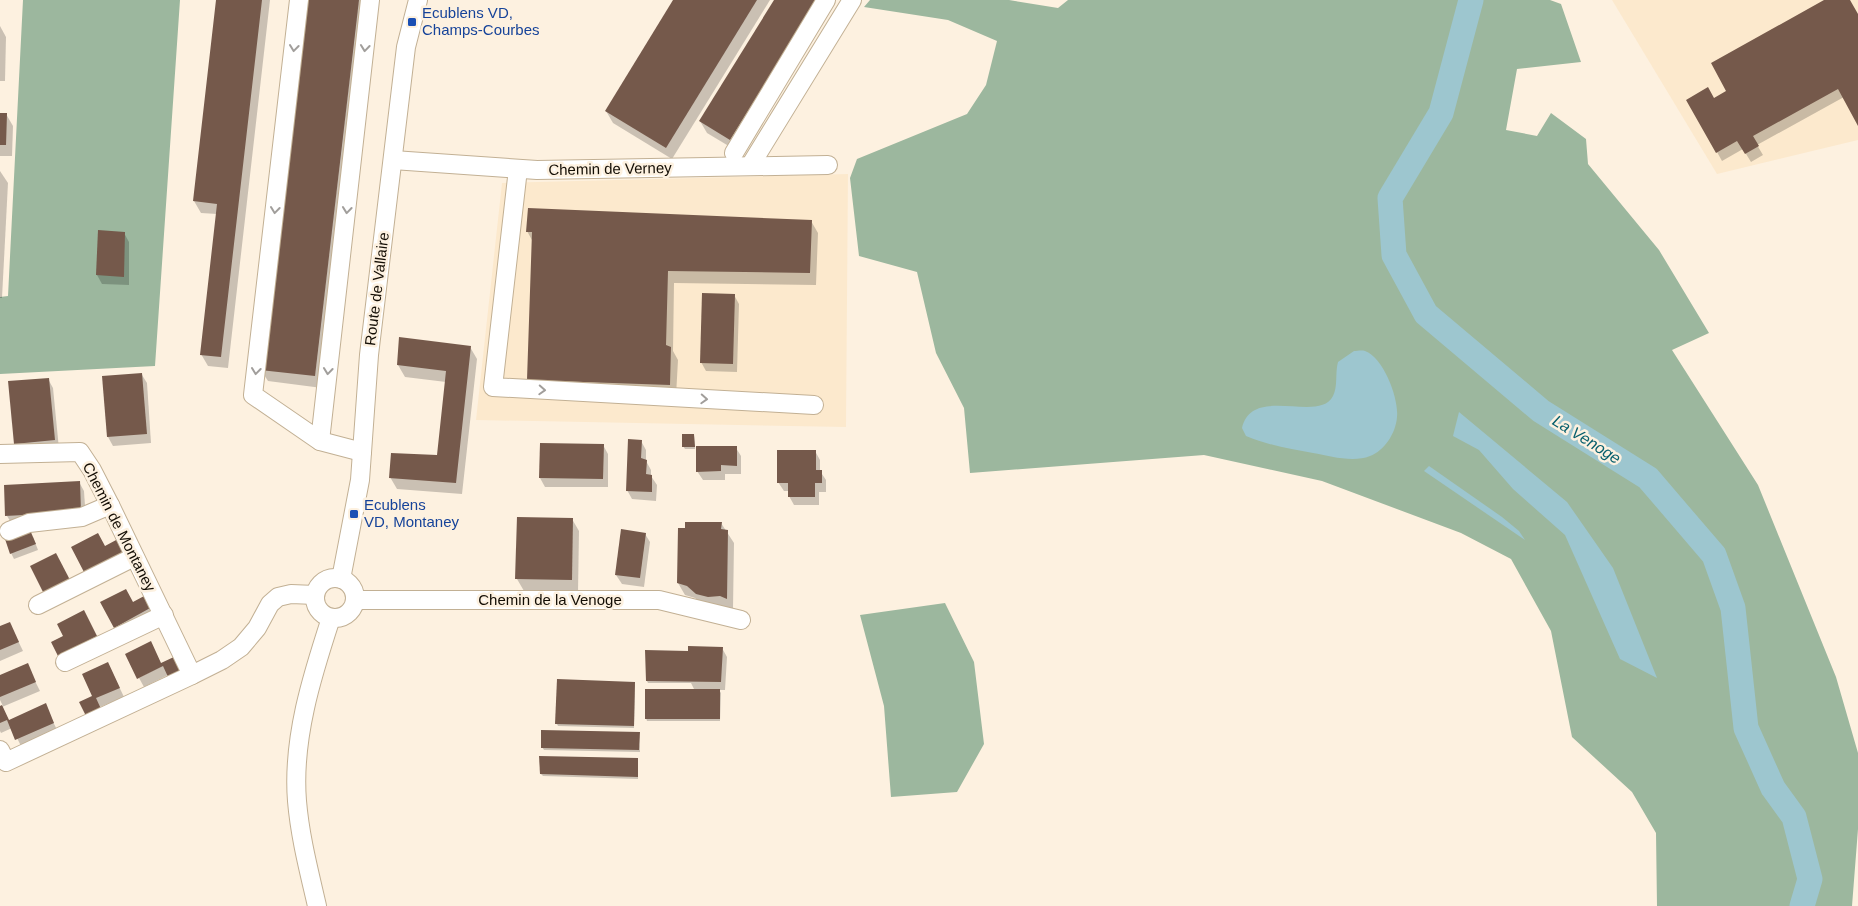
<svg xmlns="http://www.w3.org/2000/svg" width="1858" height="906" font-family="Arial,sans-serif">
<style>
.built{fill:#fce9cd}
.forest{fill:#9cb79e}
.water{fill:#9dc6cf}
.shadow{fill:#0003}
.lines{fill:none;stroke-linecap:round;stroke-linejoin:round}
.river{stroke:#9dc6cf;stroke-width:25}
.building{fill:#75594b}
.minor-casing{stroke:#c2b094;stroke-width:20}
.minor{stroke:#fff;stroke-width:18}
.oneway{stroke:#a19e9b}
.transit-dot{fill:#1a4fb4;stroke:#fdf1e0;stroke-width:2}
.labels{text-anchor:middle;stroke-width:5;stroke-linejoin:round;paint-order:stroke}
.transit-label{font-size:15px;fill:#164399;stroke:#fdf1e0;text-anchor:start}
.street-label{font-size:15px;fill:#130d04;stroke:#fdf1e0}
.water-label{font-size:16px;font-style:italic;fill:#075f6d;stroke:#fdf1e0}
</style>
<rect width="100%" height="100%" fill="#fdf1e0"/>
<g class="built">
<path d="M1612,0H1858V140L1717,174Z"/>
<path d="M848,174L846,427L476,420L502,183Z"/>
</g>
<g class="forest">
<path d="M23,0H180L155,366L0,374V297L8,296Z"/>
<path d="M870,0H1009L1058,8L1068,0H1550L1561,4L1581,62L1517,69L1506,130L1537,136L1551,113L1586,139L1588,164L1659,250L1709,333L1672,350L1758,485L1836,677L1858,753V829L1852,906H1657L1656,833L1632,792L1572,737L1551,631L1511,559L1461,533L1322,481L1204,455L970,473L964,408L936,353L917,272L859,256L850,178L857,159L967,114L986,85L997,41L948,20L864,7Z"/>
<path d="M945,603L974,662L984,744L957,792L891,797L884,706L860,615Z"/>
</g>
<g class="water">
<path d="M1354,351C1357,351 1362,350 1365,351C1384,358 1399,399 1397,417C1396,433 1384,451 1370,456C1353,463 1330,456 1313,453C1291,449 1267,445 1246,436L1242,428C1252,384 1319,424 1333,396C1338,387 1335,372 1338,362Z"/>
<path d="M1459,412L1567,502L1613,568L1657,678L1620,659L1565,535L1513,489L1479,450L1453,436Z"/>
<path d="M1429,466L1502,517L1519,531L1525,540L1424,471Z"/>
</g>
<g class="shadow">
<path d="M217,0H270L228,368L208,366L201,354L217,214L201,213L194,201Z"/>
<path d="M304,0H366L322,388L268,381L261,370Z"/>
<path d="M675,0H770L672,159L613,123L606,111Z"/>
<path d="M775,0H815L737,151L707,133L700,121Z"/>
<path d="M1827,0H1849L1858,16V123L1844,97L1757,145L1763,155L1751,162L1743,149L1722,161L1688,100L1714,99L1728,91Z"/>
<path d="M0,26L6,37L5,81H0Z"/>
<path d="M0,114H6L13,126L12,156H0Z"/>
<path d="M0,171L8,183L2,298H0Z"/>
<path d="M811,221L818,233L816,285L674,283L673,351L678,360L676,396L535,392L528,380L533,242L527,231Z"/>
<path d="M124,233L129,242V285L102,284L97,275Z"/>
<path d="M734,295L739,304L737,372L706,371L701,362Z"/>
<path d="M470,347L477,359L462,494L397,489L390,477L438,457L446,382L405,377L398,365Z"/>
<path d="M142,375L147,383L151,443L113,446L108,437L103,377Z"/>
<path d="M48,379L53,388L59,449L20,453L15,444Z"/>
<path d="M694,436L695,449H685L683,446Z"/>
<path d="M641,441L646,450V461L651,470V476L657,485L656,501L632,499L627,490Z"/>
<path d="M603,445L608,454V487H545L540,478Z"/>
<path d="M736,448L741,456V474H725V480H703L697,471Z"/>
<path d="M815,451L820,460V471L826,480V492H819V505H794L789,496L790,491H784L778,482Z"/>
<path d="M79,482L84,491L86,521L12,524L7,516Z"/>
<path d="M518,518L572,519L579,531L578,592L524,591L517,579Z"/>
<path d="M721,523L734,543L733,609L728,607L715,609L704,606L695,598L685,595L678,583Z"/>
<path d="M645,534L650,542L644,587L622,584L616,575Z"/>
<path d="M33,537L38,550L14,559L11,553Z"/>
<path d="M145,596L156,616L120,636L115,627L132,603Z"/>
<path d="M88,621L101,645L64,664L59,655L64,636Z"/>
<path d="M10,624L23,651L0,661V628Z"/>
<path d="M722,648L727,657L725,690H719L721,693L720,721H647L646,718L695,691L691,683H648L647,681L690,653Z"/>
<path d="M176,658L168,675L144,687L139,678Z"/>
<path d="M27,665L40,691L2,707L9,721L45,705L58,732L22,748L12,728L1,733L0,731V707L3,706L0,700V676Z"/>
<path d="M112,672L124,697L100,707L94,696Z"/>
<path d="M634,683L635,686L634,728L558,726L557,724Z"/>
<path d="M639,733L640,752L544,750L542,747Z"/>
<path d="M638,759V779L543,776L541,774Z"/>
</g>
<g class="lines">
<path class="river" d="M1471,0L1441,113L1390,198L1394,255L1426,314L1541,411L1648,478L1714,555L1733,608L1746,728L1773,788L1794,817L1810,879L1802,906"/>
</g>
<g class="building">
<path d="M216,0H262L221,357L200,355L217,204L193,201Z"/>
<path d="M303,0H359L315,376L260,370Z"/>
<path d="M673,0H757L666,148L605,111Z"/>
<path d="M774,0H817L730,140L699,121Z"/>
<path d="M1824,0H1850L1858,14V126L1838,89L1753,136L1759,146L1745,154L1737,141L1716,153L1686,100L1708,87L1714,98L1726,91L1711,63Z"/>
<path d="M0,113H7L6,145H0Z"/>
<path d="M528,208L812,220L810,273L668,271L666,345L671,347L670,385L527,380L532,232H526Z"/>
<path d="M98,230L125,232L124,277L96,275Z"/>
<path d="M702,293L735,294L733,364L700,363Z"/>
<path d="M399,337L471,346L456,483L389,478L391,453L437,455L446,371L397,365Z"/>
<path d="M142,373L147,434L107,437L102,376Z"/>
<path d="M49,378L55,440L14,444L8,381Z"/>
<path d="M682,434H694L695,447H682Z"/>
<path d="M628,439L642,440L641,458L647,460L646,474L652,475V492L626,491Z"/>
<path d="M540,443L604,444L603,479L539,478Z"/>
<path d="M696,446H737V466L721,465V471L696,472Z"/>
<path d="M777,450H816V470H822V483H815V497H788V483H777Z"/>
<path d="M80,481L81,512L5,516L4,485Z"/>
<path d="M517,517L573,518L572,580L515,579Z"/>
<path d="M685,522H722L721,529L728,530L727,599L720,596L708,597L696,594L687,586L677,583L678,528H685Z"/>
<path d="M621,529L646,533L640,578L615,575Z"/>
<path d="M30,530L36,544L10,554L5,539Z"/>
<path d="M98,533L105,546L118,539L125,554L85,574L71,547Z"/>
<path d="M56,553L70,580L44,594L30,566Z"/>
<path d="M126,589L133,602L146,595L152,607L114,628L100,602Z"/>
<path d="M84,610L97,636L58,656L51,642L63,636L57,624Z"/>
<path d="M10,622L19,642L0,650V626Z"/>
<path d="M151,641L161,663L176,656L184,672L169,679L163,666L137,679L125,654Z"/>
<path d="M688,646L723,647L721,682L646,681L645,650L688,651Z"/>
<path d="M108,662L120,688L96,698L102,711L87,718L79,702L92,696L82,674Z"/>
<path d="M28,663L36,682L0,697V675Z"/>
<path d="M557,679L635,682L634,726L555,724Z"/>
<rect x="645" y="689" width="75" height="30"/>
<path d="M46,703L54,723L15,740L7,720L0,723V706L2,705L9,720Z"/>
<path d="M541,730L640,732L639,750L541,748Z"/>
<path d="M539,756L638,758V777L540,774Z"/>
</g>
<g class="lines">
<defs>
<g id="minor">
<path d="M299,0L253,395L320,441L362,452"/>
<path d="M734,153L826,0"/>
<path d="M393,160L537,170L828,165"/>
<path d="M750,166L852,0"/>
<path d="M518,169L493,387L814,405"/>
<path d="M320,441L370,0"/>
<path d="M0,454L80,452L92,470L110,505L192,675L222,660L241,647L257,628L270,604L278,597L291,594L315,595"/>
<path d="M9,531L29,523L82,517L110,505"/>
<circle cx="335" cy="598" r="20"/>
<path d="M341,579L360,480L369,355L406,47L418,0"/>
<path d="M356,600H659L741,620"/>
<path d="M38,605L134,557"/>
<path d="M65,662L164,615"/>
<path d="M0,750L6,762L192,675"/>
<path d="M317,906C309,871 300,837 297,801C292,739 312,676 331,618"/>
</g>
</defs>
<use href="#minor" class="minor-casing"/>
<use href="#minor" class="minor"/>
</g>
<defs><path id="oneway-chevron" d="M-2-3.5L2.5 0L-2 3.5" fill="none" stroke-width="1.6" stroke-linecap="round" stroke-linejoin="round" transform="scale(1.25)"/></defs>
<g class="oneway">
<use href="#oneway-chevron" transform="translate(294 48) rotate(97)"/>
<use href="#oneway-chevron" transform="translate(365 48) rotate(96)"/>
<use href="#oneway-chevron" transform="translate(275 210) rotate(97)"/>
<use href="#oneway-chevron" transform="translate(347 210) rotate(96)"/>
<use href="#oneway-chevron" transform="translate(256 371) rotate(97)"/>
<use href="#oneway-chevron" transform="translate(328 371) rotate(96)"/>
<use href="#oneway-chevron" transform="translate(542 390) rotate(3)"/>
<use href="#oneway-chevron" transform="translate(704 399) rotate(3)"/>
</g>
<g class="transit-dot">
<rect x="407" y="17" width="10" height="10" rx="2.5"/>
<rect x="349" y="509" width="10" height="10" rx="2.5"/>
</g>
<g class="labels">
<g class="transit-label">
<text x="422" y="18">Ecublens VD,<tspan x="422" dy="17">Champs-Courbes</tspan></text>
<text x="364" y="510">Ecublens<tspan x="364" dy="17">VD, Montaney</tspan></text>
</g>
<g class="street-label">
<text transform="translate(610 169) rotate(-1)" y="5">Chemin de Verney</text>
<text transform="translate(377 289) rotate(-83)" y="5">Route de Vallaire</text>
<text transform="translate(119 527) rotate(63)" y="5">Chemin de Montaney</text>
<text x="550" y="605">Chemin de la Venoge</text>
</g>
<g class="water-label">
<text transform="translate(1587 439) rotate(32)" y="6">La Venoge</text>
</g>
</g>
</svg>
